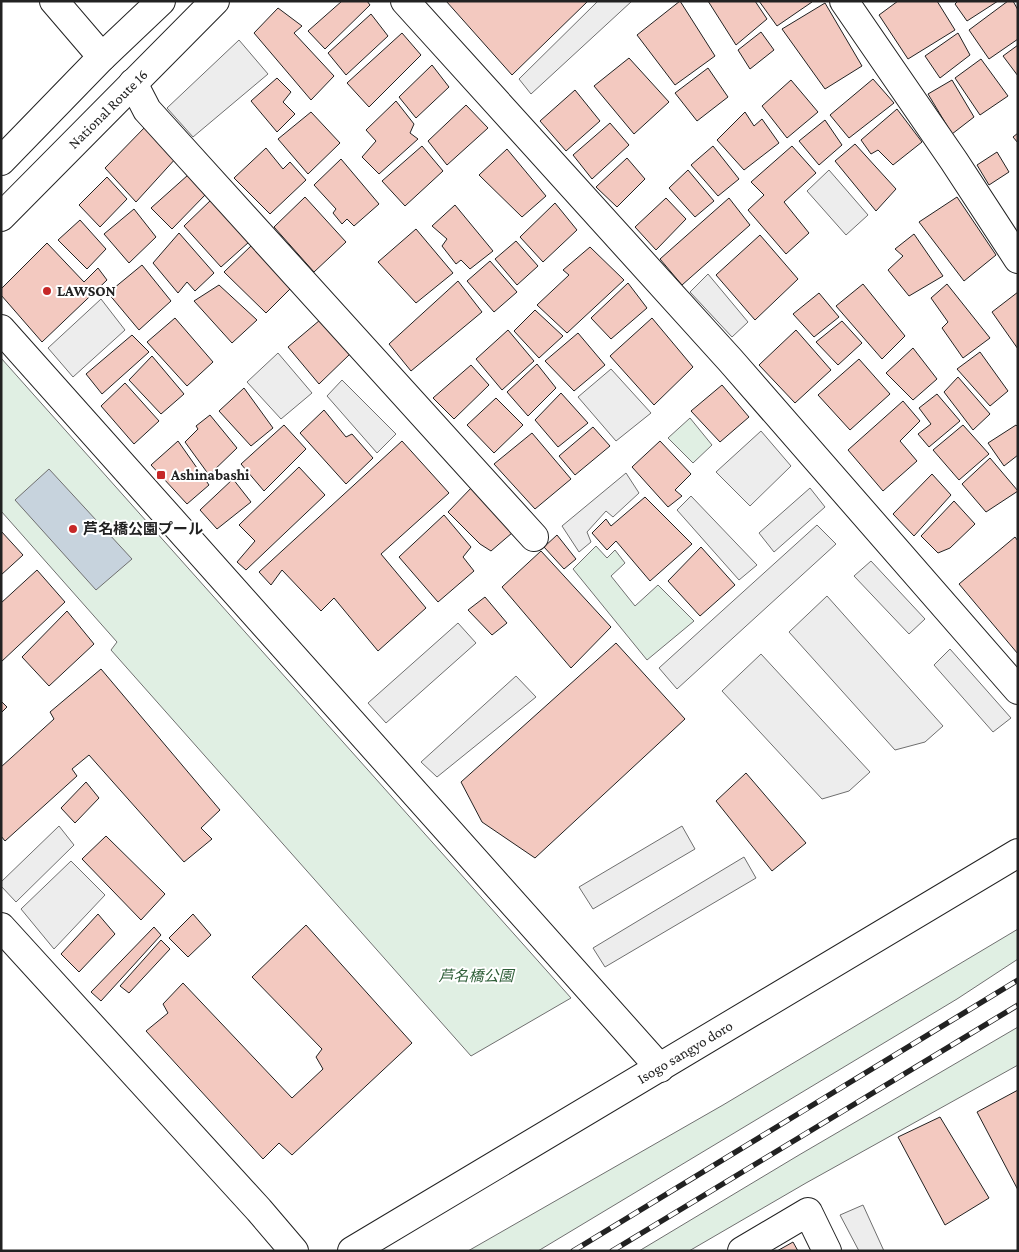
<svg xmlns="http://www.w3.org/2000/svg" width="1019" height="1252" font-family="'Crimson Pro','Noto Sans JP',serif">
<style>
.green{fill:#e0efe3;stroke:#6f6f6f}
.parking{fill:#ededed;stroke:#6f6f6f}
.water{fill:#c7d3dd;stroke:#6f6f6f}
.building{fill:#f3c9c0;stroke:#222}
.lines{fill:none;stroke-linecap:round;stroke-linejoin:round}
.minor-casing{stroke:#222;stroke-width:30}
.tertiary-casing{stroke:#222;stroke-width:30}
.trunk-casing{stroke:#222;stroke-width:30}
.minor{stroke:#fff;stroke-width:28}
.tertiary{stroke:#fff;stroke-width:28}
.trunk{stroke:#fff;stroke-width:28}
.rail-casing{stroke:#222;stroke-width:5.5}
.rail{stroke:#fff;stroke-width:4;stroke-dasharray:11;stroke-linecap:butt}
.poi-dot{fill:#c62828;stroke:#fff;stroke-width:2}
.labels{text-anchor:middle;stroke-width:4;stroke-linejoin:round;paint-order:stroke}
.street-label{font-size:15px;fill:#222;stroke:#fff}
.poi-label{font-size:15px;font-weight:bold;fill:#222;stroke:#fff;text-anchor:start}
.park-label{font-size:15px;font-style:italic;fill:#2f5e38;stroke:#fff}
</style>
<rect width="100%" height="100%" fill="#fff"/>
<g class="green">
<path d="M1,358L571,998L471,1056L111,650L117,642L1,511Z"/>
<path d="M690,418L712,445L693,463L668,438Z"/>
<path d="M596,546L607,558L615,550L625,563L611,576L635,606L658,585L694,621L647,660L573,569Z"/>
<path d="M1018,929V959L957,999L538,1251H468L723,1105Z"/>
<path d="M1018,1027V1065L806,1183L689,1251H639L799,1155Z"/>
</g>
<g class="parking">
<path d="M598,1H632L531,94L519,79Z"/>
<path d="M239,40L268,74L193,137L167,108Z"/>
<path d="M829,170L868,215L846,235L807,191Z"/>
<path d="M708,274L748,322L732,337L690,292Z"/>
<path d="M101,299L125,330L73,377L48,348Z"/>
<path d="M278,353L312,393L281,419L247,382Z"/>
<path d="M611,369L651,413L616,441L578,397Z"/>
<path d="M342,380L396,434L377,453L327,396Z"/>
<path d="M761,431L791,466L750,506L716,472Z"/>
<path d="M626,473L639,493L613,517L606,511L587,532L591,542L579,552L562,526Z"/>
<path d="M810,488L825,507L774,552L759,533Z"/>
<path d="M691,496L757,565L739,580L677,510Z"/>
<path d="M817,525L836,544L677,689L659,668Z"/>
<path d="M871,561L925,619L909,634L854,576Z"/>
<path d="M827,596L943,726L925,742L895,750L789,632Z"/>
<path d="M458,623L476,643L386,723L368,703Z"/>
<path d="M950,649L1011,718L993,732L934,665Z"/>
<path d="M761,654L870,772L849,791L822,799L722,691Z"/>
<path d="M516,676L536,697L437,777L421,762Z"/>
<path d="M59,826L74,845L16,902L1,886V882Z"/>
<path d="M682,826L695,849L593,909L579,887Z"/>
<path d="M744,857L756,878L605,967L593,948Z"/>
<path d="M71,861L105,895L54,949L21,909Z"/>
<path d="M863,1205L884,1251H859L840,1215Z"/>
</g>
<path class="water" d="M49,469L132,559L96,590L15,500Z"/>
<g class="building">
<path d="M342,1H367L370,5L325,49L308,31Z"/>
<path d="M446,1H588L512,75Z"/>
<path d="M680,1L715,56L675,85L637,35Z"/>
<path d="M708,1H755L767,19L736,45Z"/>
<path d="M759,1H811L812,2L777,26Z"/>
<path d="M898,1H937L955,30L908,59L879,15Z"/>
<path d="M958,1H998L967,21L955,4Z"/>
<path d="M1008,1H1013L1018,10V39L989,59L969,30Z"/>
<path d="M825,3L862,66L825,89L782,29Z"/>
<path d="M278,8L302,26L294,33L334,76L311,100L254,33Z"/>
<path d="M371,14L388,36L346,75L328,53Z"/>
<path d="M761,32L774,50L750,69L738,50Z"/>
<path d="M402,33L421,55L369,107L347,83Z"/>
<path d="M958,33L970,55L940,78L925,56Z"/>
<path d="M1018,45V76L1003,56Z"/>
<path d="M629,58L669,102L634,134L594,86Z"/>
<path d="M981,59L1008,96L980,115L955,78Z"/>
<path d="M432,65L449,87L416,118L399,97Z"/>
<path d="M708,68L728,97L697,121L675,93Z"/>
<path d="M277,78L291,92L283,102L295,114L277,132L251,101Z"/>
<path d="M873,79L894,103L849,138L830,115Z"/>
<path d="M791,80L818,112L787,138L762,106Z"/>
<path d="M952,80L974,117L952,134L928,94Z"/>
<path d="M575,90L600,121L566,151L540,121Z"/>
<path d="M396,101L414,124L410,133L418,139L379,174L362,157L376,141L366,130Z"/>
<path d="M466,105L488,128L447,165L428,141Z"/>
<path d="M897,109L922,142L893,165L878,150L871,154L861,140Z"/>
<path d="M311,112L340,143L308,174L278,139Z"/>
<path d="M745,112L754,126L762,119L779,143L744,170L717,140Z"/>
<path d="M825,120L842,145L819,165L799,141Z"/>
<path d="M610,123L629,145L592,179L573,155Z"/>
<path d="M147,125L177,157L136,202L105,168Z"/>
<path d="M1018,133V143L1013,137Z"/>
<path d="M855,144L896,189L876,211L835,161Z"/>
<path d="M422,146L443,171L405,206L382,181Z"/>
<path d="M713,146L739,179L718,196L691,165Z"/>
<path d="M792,146L816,173L784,202L809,233L786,254L748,210L764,195L751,182Z"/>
<path d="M266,148L283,169L290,162L306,180L270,214L234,178Z"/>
<path d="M507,149L546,196L522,217L479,175Z"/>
<path d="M997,152L1009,172L989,185L977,165Z"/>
<path d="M627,158L645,179L617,207L596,187Z"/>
<path d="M341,159L379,204L354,226L347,219L342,224L333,213L336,209L314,185Z"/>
<path d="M688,170L714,201L695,217L669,188Z"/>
<path d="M188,175L206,194L172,229L151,208Z"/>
<path d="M107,177L127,199L100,227L79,205Z"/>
<path d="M305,197L346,242L314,272L274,227Z"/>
<path d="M957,197L996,255L964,281L919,222Z"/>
<path d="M666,198L686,219L656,250L635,227Z"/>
<path d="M729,198L750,225L682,285L660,259Z"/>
<path d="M212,199L249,242L221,267L184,226Z"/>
<path d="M555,203L577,230L543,262L520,237Z"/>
<path d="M455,205L493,251L470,269L461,260L456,264L442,246L447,239L432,226Z"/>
<path d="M134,209L156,237L129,263L104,234Z"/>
<path d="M80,220L106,249L87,269L58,240Z"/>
<path d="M416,229L453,273L416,303L378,262Z"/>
<path d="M179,233L214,273L195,291L187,282L178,293L153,263Z"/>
<path d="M914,234L943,276L909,296L888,270L903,256L895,249Z"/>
<path d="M760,235L798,279L755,320L716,275Z"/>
<path d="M516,241L538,266L517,285L495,259Z"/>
<path d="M47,243L84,282L98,268L107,280L42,342L1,295V289Z"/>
<path d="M252,245L292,287L266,313L224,272Z"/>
<path d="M590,247L624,280L567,333L537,305L569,275L563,270Z"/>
<path d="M490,261L517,292L494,312L467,281Z"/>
<path d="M142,265L171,301L139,330L108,293Z"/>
<path d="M458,281L482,312L411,371L389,344Z"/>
<path d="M628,283L647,308L611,339L591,318Z"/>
<path d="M863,284L905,336L882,359L836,306Z"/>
<path d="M947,284L990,338L963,358L942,328L948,322L931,298Z"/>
<path d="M219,285L257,320L232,343L194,301Z"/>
<path d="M1018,292V349L992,312Z"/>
<path d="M819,293L839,317L814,337L793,314Z"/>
<path d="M535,310L563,336L539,358L514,331Z"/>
<path d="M175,318L213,362L187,386L147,342Z"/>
<path d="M652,318L693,367L654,405L610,356Z"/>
<path d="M320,320L350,354L319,384L288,347Z"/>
<path d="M842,321L862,343L838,365L816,342Z"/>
<path d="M508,330L534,361L502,390L476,359Z"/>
<path d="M796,330L831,370L795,403L759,365Z"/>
<path d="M578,333L605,365L574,391L545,361Z"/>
<path d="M132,335L149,352L102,394L86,374Z"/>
<path d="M913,348L937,379L913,400L886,373Z"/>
<path d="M980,352L1008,391L990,406L957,369Z"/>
<path d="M152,356L184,394L161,414L129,380Z"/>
<path d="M859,359L890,394L850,430L818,395Z"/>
<path d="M537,364L556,388L528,416L507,392Z"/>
<path d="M471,365L489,385L454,419L433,398Z"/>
<path d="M958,377L990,414L973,430L944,392Z"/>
<path d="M125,383L159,421L134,444L101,406Z"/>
<path d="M722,385L749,417L720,442L691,411Z"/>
<path d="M244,388L273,428L251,446L219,411Z"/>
<path d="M561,393L588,423L558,447L535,420Z"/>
<path d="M937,394L960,421L929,447L918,434L931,424L919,408Z"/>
<path d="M496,398L523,425L494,453L467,425Z"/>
<path d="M903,401L920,421L900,441L917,461L883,491L848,450Z"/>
<path d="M324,410L346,437L352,434L373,458L346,484L300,433Z"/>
<path d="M210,415L237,448L209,475L185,442L198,429L196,426Z"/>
<path d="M284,425L306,449L264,491L241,464Z"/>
<path d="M963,425L989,454L959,480L933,450Z"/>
<path d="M1016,425L1018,427V455L1004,466L988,443Z"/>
<path d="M593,427L610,446L575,475L559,456Z"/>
<path d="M532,433L571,479L535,509L494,464Z"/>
<path d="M178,441L209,485L187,504L151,465Z"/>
<path d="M402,441L449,493L381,554L426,608L378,651L334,598L321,611L282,570L271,585L259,572Z"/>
<path d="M660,441L691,474L675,490L682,496L668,507L632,467Z"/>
<path d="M990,458L1018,491L986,512L962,484Z"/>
<path d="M299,467L325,495L246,570L237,562L255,541L239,525Z"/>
<path d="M932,474L951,495L914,536L893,514Z"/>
<path d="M233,479L251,502L217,529L200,510Z"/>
<path d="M473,486L512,533L491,551L480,544L448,512Z"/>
<path d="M645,497L692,544L650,581L616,541L607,550L592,533L606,519L611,526Z"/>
<path d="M954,501L975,524L950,548L938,553L921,536Z"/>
<path d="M444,515L471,547L463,557L474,571L438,602L399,557Z"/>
<path d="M1,531L23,555L1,575Z"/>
<path d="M557,535L576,559L564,569L544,547Z"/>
<path d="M1015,537L1018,541V654L959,584Z"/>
<path d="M701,547L735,585L700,616L668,581Z"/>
<path d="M541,551L611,627L571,668L502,587Z"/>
<path d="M37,570L65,602L1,662V603Z"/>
<path d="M485,597L507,623L492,635L468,610Z"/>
<path d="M67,611L94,644L49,686L22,657Z"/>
<path d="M616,643L685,719L535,858L482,822L461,782Z"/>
<path d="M101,669L220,810L201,828L212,839L184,862L89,755L72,769L77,776L5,841L1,836V767L54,719L50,712Z"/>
<path d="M1,701L7,707L1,713Z"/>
<path d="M746,773L806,843L772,871L716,801Z"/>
<path d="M86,782L99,798L75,823L61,808Z"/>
<path d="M106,836L165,894L141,920L82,859Z"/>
<path d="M98,914L115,934L79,972L61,954Z"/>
<path d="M193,914L211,935L188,957L169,938Z"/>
<path d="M306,925L412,1043L292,1155L279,1143L263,1159L146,1031L168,1013L163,1004L183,983L292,1098L323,1069L316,1057L322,1049L252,977Z"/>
<path d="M154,927L161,935L101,1001L91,992Z"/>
<path d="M161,940L170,949L129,993L120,986Z"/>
<path d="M1018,1090V1190L977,1112Z"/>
<path d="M940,1117L989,1198L945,1225L898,1137Z"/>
<path d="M793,1242L798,1251H777Z"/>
</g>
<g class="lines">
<defs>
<g id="minor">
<path d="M54,1L102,57"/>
<path d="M405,1L731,361L1018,690"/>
<path d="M844,1L954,161L1018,259"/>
<path d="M133,83L147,110L534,537"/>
<path d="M1,927L259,1210L294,1251"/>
<path d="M742,1251L808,1212L827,1251"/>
</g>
<g id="tertiary">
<path d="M1,329L660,1068"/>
<path d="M352,1251L1018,853"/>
</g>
<g id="trunk">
<path d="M1,161L102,57L161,1"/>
<path d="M1,217L215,1"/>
</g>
</defs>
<use href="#minor" class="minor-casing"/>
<use href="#tertiary" class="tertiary-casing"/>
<use href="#trunk" class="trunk-casing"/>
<use href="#minor" class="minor"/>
<use href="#tertiary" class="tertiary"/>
<use href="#trunk" class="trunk"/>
<defs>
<g id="rail">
<path d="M573,1251L1018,980"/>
<path d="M612,1251L1018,1005"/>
</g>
</defs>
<use href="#rail" class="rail-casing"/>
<use href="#rail" class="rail"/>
</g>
<g class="poi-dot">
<circle cx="47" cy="291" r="5"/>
<rect x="156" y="470" width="10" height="10" rx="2.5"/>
<circle cx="73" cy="529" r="5"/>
</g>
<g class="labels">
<g class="street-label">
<text transform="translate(108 109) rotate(-45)" y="5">National Route 16</text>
<text transform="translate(685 1052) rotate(-31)" y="5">Isogo sangyo doro</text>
</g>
<g class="poi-label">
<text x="57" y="296">LAWSON</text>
<text x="171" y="480">Ashinabashi</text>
<text x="83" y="534">芦名橋公園プール</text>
</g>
<g class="park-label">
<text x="476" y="981">芦名橋公園</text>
</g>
</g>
<rect width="1019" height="1252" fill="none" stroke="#222222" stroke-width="5"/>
</svg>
